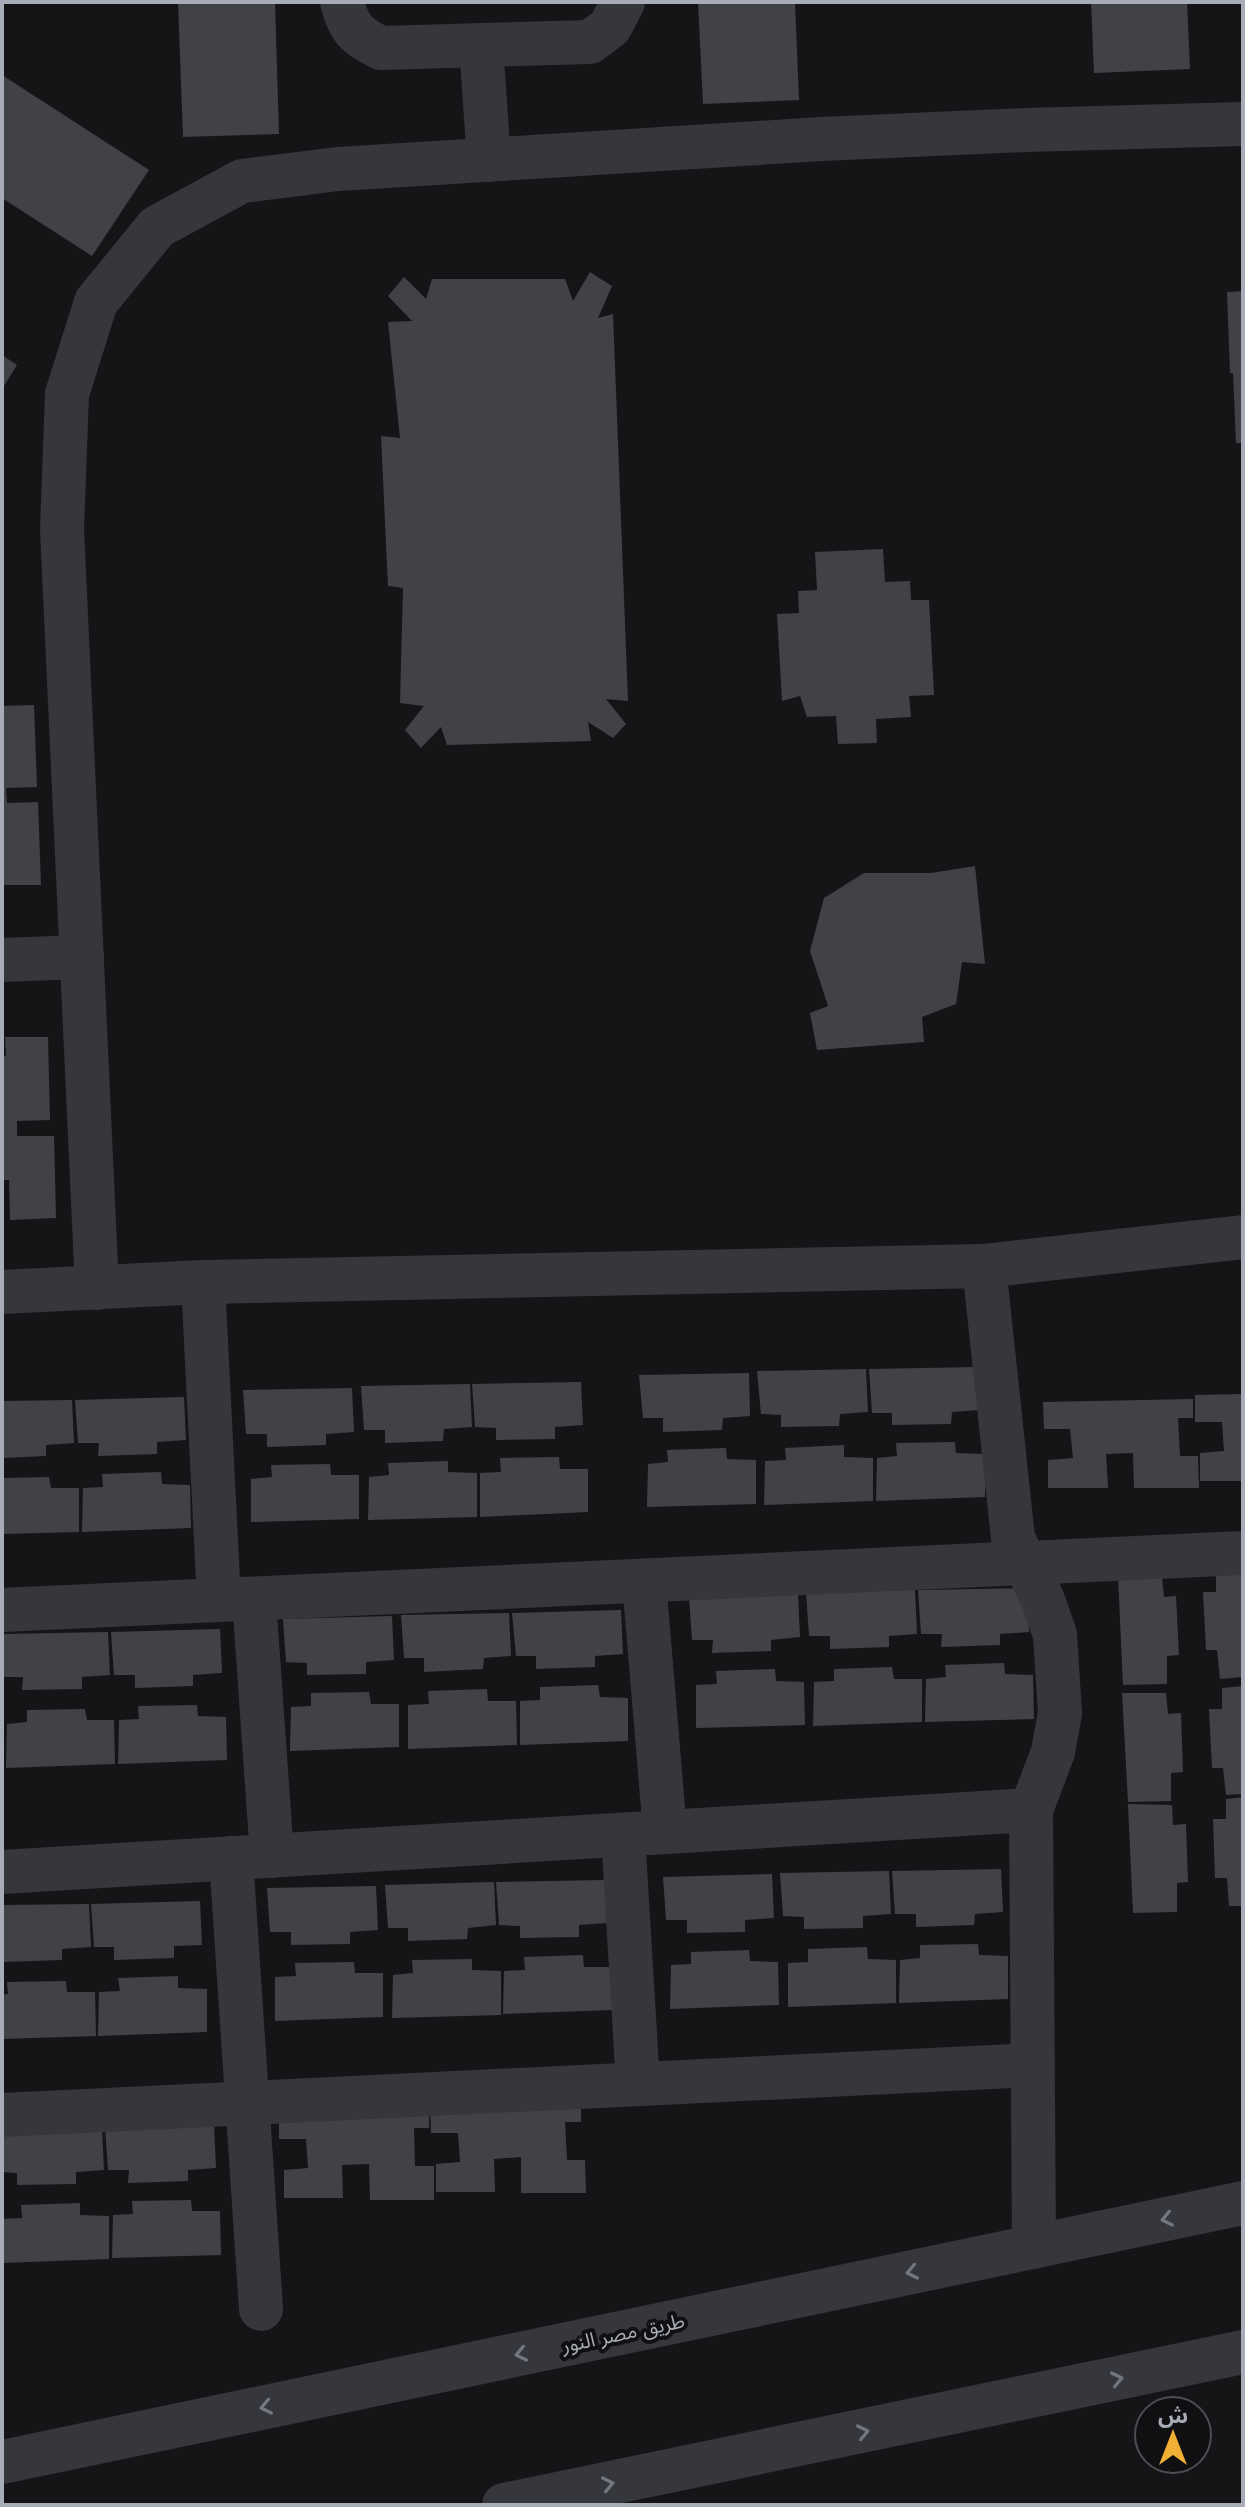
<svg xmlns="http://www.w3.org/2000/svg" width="1245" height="2507" font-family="Helvetica,'Noto Sans Arabic',sans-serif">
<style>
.building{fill:#414247}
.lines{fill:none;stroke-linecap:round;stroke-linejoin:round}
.minor{stroke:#36373c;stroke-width:44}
.oneway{stroke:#747780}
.labels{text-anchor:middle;stroke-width:8;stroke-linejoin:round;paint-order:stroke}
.street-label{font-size:20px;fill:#a7acb7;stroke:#101012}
</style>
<rect width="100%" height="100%" fill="#151517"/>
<g class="building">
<path d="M178,2H275L279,134L183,137Z"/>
<path d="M698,2H795L799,100L703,104Z"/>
<path d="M1091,2H1187L1190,69L1094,73Z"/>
<path d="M2,75L149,170L92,256L2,198Z"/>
<path d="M590,272L612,286L598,318L613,314L628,701L606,699L626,724L613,738L588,722L591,741L447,745L441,727L421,748L405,730L424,706L400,703L403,588L388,586L381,436L400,438L388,322L412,321L388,296L404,277L426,299L432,279H565L573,301Z"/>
<path d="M1243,291V443H1236L1233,373H1230L1227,292Z"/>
<path d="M2,355L17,365L2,389Z"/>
<path d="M883,549L885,582L910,581L911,600H929L934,695L909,696L911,717L876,719L877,743L838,744L836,716L807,717L800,696L782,701L777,614L799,613L798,591L817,590L815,552Z"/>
<path d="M34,705L37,787L6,788L7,803L38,802L41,885H2V706Z"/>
<path d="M975,866L985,964L962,962L956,1004L922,1017L924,1042L817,1050L810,1013L828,1006L810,951L824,898L864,873H931Z"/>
<path d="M5,1037H48L50,1120L17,1121V1136H54L56,1218L10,1220L9,1180H2V1056H6Z"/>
<path d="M978,1367L979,1410L952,1412L951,1424L892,1425V1413H872L869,1369Z"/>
<path d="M866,1369L868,1412L840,1414L839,1426L781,1427V1415L761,1414L757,1371Z"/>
<path d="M749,1373L750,1416L723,1418L722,1430L663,1432V1418H643L639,1375Z"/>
<path d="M581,1382L583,1425L555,1427V1439L496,1440V1428L475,1427L472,1384Z"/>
<path d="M470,1384L472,1427L444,1429L443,1441L385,1443V1430H364L361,1386Z"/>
<path d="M352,1388L354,1432L326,1434V1445L267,1447V1434H246L243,1390Z"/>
<path d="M1243,1394V1481H1200V1453L1224,1451L1222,1422H1195V1395Z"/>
<path d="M184,1397L186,1440L157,1442V1454L98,1456L99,1443H78L75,1400Z"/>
<path d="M1193,1399V1418H1178L1180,1456H1198L1199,1488H1134L1133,1453L1106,1454L1108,1488H1048V1460L1073,1458L1070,1429H1044L1043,1402Z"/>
<path d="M72,1400L74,1443L46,1445V1456L2,1458V1401Z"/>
<path d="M955,1442L956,1453L985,1454V1497L876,1501L877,1458L897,1456L896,1443Z"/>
<path d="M844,1445V1457L873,1458V1501L764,1505L765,1461L786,1460L785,1448Z"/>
<path d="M726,1448L727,1459L756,1460V1504L647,1507L648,1464L668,1462L667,1450Z"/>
<path d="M559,1457L560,1469H588V1512L480,1517V1473L501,1472L500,1458Z"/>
<path d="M448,1461V1472L477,1473V1517L368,1520L369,1477L389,1475L388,1463Z"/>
<path d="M330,1464L331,1475H359V1519L251,1522V1479L272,1477L271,1465Z"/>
<path d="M161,1472L162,1484L190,1485L191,1528L82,1532L83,1488L103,1487L102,1474Z"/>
<path d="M49,1477L51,1488H79V1532L2,1534V1478Z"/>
<path d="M1243,1569V1677L1220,1679L1217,1650H1206L1203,1592H1216V1571Z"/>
<path d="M1118,1576L1162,1577L1164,1597L1176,1596L1179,1655L1167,1656V1684L1123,1685Z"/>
<path d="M1027,1588L1029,1632L1000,1634V1645L941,1647L942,1634H921L918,1590Z"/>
<path d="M915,1590L917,1634L889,1636V1647L830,1649V1636H809L806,1592Z"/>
<path d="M798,1594L800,1637L771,1640V1651L712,1653L713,1640H692L689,1597Z"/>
<path d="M621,1610L623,1654L595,1656V1667L536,1669V1656H516L512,1613Z"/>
<path d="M509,1613L511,1656L484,1658L483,1669L424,1672V1658H404L401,1615Z"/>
<path d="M392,1616L394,1660L366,1662V1674L307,1675V1663L286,1662L283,1619Z"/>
<path d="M220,1629L222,1673L193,1675V1686L135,1688V1675H114L111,1632Z"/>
<path d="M108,1632L110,1675L82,1677V1689L22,1690L23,1677H2V1634Z"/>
<path d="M1004,1663L1005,1674L1033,1675L1034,1719L925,1722L926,1679L946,1677L945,1665Z"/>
<path d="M892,1667L894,1679H922V1722L813,1726L814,1682L834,1681V1669Z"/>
<path d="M775,1669L776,1681L804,1682L805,1725L696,1728V1685L717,1684L716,1671Z"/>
<path d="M598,1685L600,1697L628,1698V1741L520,1745V1701L540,1700V1687Z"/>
<path d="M1243,1686V1794L1226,1795L1223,1768H1212L1209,1709H1222V1688Z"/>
<path d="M487,1689L488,1701H516L517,1745L408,1749V1705L429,1704L428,1691Z"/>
<path d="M369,1692L371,1704H399V1747L290,1751L291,1707L311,1706V1693Z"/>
<path d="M1122,1693H1166L1168,1714L1181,1713L1183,1772L1171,1773V1801L1128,1802Z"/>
<path d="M197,1705L198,1716L226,1717L227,1760L118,1764L119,1720L139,1719L138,1706Z"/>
<path d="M85,1709L87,1720H114L115,1764L6,1768L7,1724L27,1722V1710Z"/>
<path d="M1243,1797V1906H1229L1227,1878H1215L1213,1819H1226V1799Z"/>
<path d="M1128,1804L1172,1805L1173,1825L1186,1824L1188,1882L1177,1883V1912L1133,1913Z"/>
<path d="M1001,1869L1003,1912L975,1914L974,1925L916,1927V1914H895L892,1871Z"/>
<path d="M889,1871L891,1914L863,1916V1928L804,1929V1917L783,1916L780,1873Z"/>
<path d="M772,1874L774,1918L745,1920V1932L687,1933V1920H666L663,1877Z"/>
<path d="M605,1880L607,1923L579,1925V1937L520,1938V1926L499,1925L496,1882Z"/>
<path d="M494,1882L496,1925L468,1928L467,1939L408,1941V1928H388L385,1885Z"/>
<path d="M376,1886L378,1930L350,1932V1944L291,1945V1932H270L267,1888Z"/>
<path d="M200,1901L202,1945L174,1946V1958L114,1960V1947H94L91,1904Z"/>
<path d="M89,1904L91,1947L62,1949V1960L3,1962L2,1905Z"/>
<path d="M978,1944L979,1955L1008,1956V1999L899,2003L900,1960L920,1958V1945Z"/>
<path d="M867,1947L868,1959L896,1960V2003L788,2007V1963L808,1962V1949Z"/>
<path d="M749,1950L750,1961L778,1962L779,2005L670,2009L671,1965L691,1964V1952Z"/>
<path d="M583,1955L584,1967H612V2010L503,2014L504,1971L525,1970L524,1957Z"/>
<path d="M472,1959V1970L501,1971V2015L392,2018L393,1975L413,1973L412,1960Z"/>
<path d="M354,1962L355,1973H383V2017L275,2021V1977L296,1976L295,1963Z"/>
<path d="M178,1976V1988L207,1989V2032L98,2036L99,1992L120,1991L118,1978Z"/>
<path d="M66,1981L67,1992H95L96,2036L2,2039V1995L8,1994L7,1982Z"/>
<path d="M581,2103V2122H565L567,2160H585L586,2193H521V2157L494,2159L495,2192H436V2164L460,2162L458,2133H431L430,2106Z"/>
<path d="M429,2109V2128H414L415,2166H434V2200H370L369,2164L342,2165L343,2198H284V2170L308,2168L306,2139H279V2112Z"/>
<path d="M214,2124L216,2168L188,2170V2181L128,2183L129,2170H108L105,2127Z"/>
<path d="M102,2127L104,2170L76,2172V2184L17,2185V2173L2,2172V2129Z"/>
<path d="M191,2200L192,2211H220L221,2255L112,2258L113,2215L133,2214L132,2201Z"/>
<path d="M80,2203V2215L109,2216V2259L2,2263V2219L22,2218L21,2205Z"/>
</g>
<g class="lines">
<g class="minor">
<path d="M342,2C349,29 356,36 381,48L590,42L610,27L623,2"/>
<path d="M481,45L489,160"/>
<path d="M2,960L82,957"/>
<path d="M984,1266L1013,1538L1043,1600L1055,1635L1060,1713L1053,1752L1031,1810L1034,2247"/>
<path d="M203,1282L219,1600"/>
<path d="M97,1288L62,529L67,394L96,302L157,227L242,181L338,169L822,139L1026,130L1243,124"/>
<path d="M2,1292L203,1282L984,1266L1243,1237"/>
<path d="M644,1581L665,1832"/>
<path d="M254,1599L272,1856"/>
<path d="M2,1610L1243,1553"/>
<path d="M623,1835L638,2084"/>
<path d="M231,1858L261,2309"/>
<path d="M2,1872L1031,1810"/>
<path d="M2,2115L1032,2065"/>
<path d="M2,2462L1243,2203"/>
<path d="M504,2505L1243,2352"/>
</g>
</g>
<defs><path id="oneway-chevron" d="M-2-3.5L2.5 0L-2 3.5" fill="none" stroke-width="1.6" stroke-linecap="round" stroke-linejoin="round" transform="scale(2)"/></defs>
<g class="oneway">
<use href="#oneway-chevron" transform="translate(1167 2219) rotate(168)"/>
<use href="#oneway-chevron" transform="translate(912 2272) rotate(168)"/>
<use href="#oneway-chevron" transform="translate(521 2354) rotate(168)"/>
<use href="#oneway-chevron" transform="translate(1117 2379) rotate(-12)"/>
<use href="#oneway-chevron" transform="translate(266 2407) rotate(168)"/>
<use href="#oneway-chevron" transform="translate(863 2432) rotate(-12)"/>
<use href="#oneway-chevron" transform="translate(608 2484) rotate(-12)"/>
</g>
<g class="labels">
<g class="street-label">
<text transform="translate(623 2333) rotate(-12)" y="7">طريق مصر النور</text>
</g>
</g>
<rect width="1245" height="2507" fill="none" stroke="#a7acb7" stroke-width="8"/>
<g transform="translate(1173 2435)"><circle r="38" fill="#101012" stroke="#4c4e54" stroke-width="2"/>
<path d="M0-6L14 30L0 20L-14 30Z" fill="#f0b035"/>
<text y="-12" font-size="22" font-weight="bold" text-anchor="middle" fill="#a7acb7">ش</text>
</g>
</svg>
